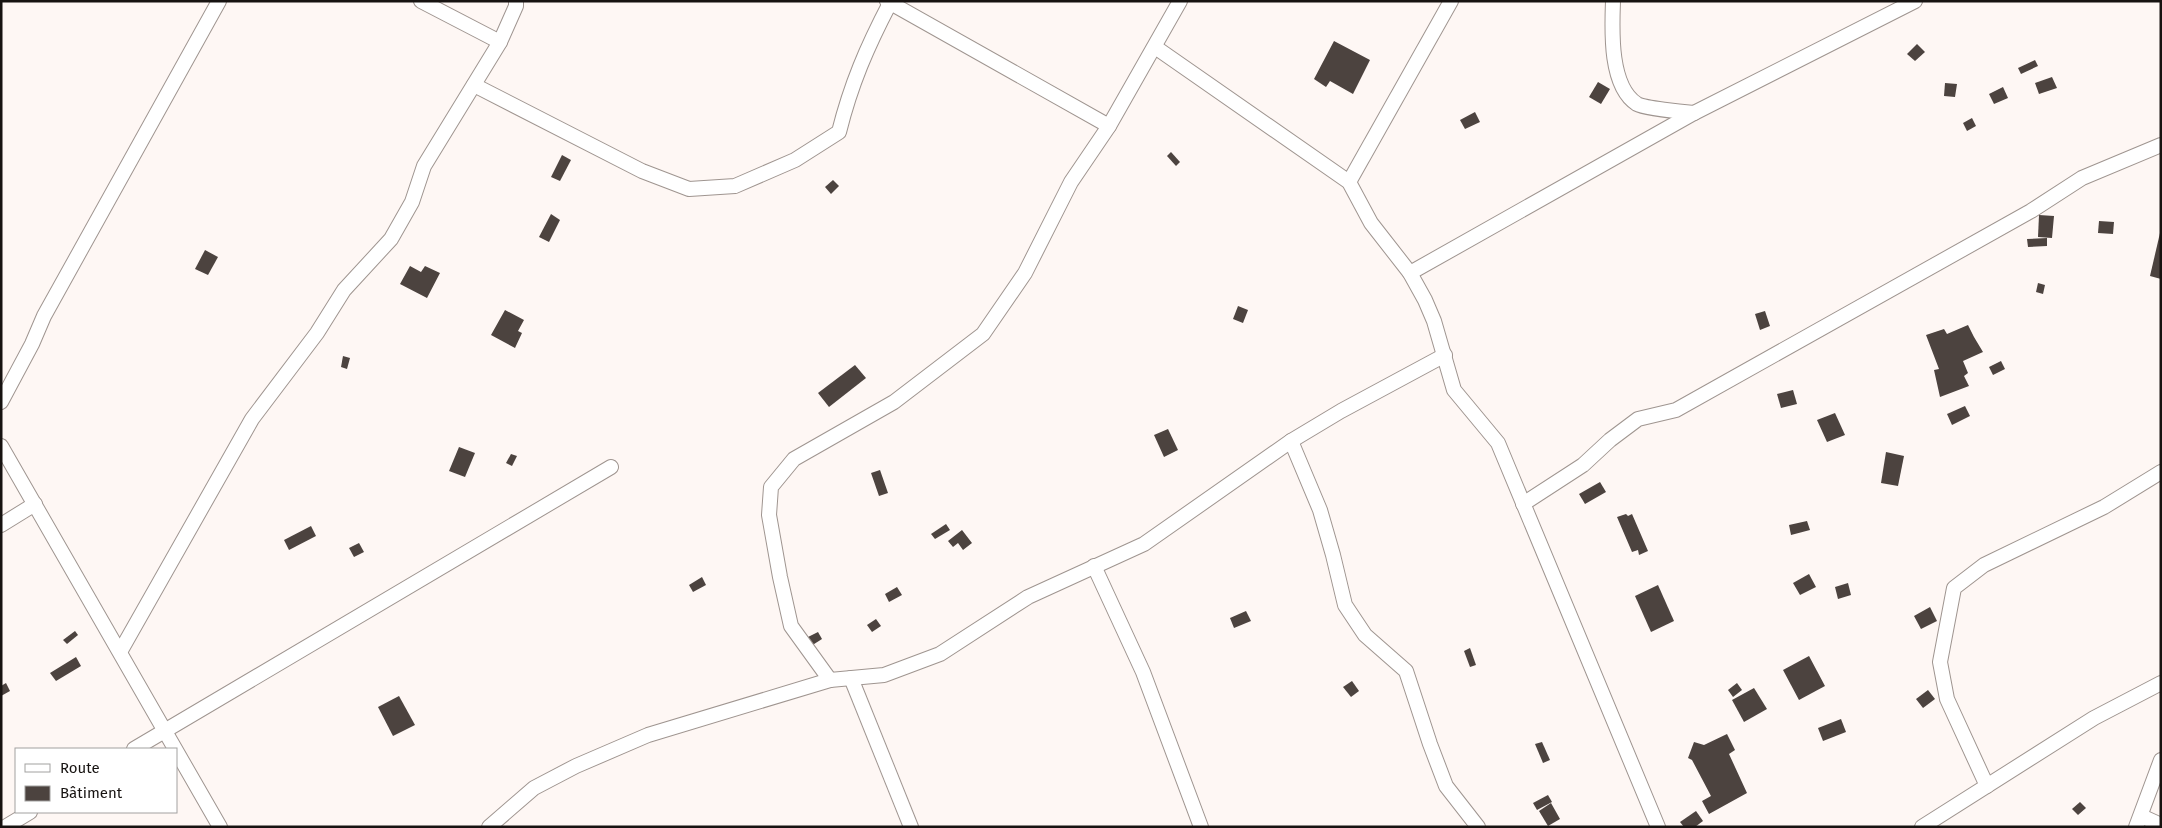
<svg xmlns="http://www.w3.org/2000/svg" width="2162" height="828" font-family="'Fira Sans',sans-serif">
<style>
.building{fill:#4c433f}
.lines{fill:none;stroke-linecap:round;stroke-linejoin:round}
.street-casing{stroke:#9f9590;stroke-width:16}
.street{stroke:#fff;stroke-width:14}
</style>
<rect width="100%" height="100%" fill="#fef7f4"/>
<g class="building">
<path d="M1334,41L1370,60L1353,94L1330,81L1326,87L1314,79Z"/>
<path d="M1917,44L1925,52L1915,61L1907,54Z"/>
<path d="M2035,60L2038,66L2021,74L2018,68Z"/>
<path d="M2052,77L2057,88L2039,94L2035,83Z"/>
<path d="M1598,82L1610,89L1601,104L1589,97Z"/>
<path d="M1945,83L1957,84L1955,97L1944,96Z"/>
<path d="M2003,87L2008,98L1994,104L1989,94Z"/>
<path d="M1475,112L1480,122L1465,129L1460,120Z"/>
<path d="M1972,118L1976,126L1967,131L1963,123Z"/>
<path d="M1171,152L1180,162L1176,166L1167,156Z"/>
<path d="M562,155L571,160L560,181L551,177Z"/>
<path d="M833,180L839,186L831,194L825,187Z"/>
<path d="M551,214L560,220L549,242L539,237Z"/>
<path d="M2039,215L2054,216L2052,238L2038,237Z"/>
<path d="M2099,221L2114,222L2113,234L2098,233Z"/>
<path d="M2160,233H2161V279L2150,276Z"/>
<path d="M2047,238V246L2028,247L2027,239Z"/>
<path d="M205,250L218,257L208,275L195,269Z"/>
<path d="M410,266L421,272L425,266L440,273L427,298L400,284Z"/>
<path d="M2038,283L2045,285L2043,294L2036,292Z"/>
<path d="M1238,306L1248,310L1243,323L1233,319Z"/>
<path d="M505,310L524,320L518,331L522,333L515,348L491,335Z"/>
<path d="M1765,311L1770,326L1760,330L1755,314Z"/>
<path d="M1968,325L1974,337L1983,352L1963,361L1968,373L1964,376L1969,386L1940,397L1934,370L1939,369L1926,335L1944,329L1947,334Z"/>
<path d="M343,356L350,358L347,369L341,367Z"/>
<path d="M2001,361L2005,369L1993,375L1989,367Z"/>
<path d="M855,365L866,378L829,407L818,393Z"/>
<path d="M1793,390L1797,404L1781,408L1777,394Z"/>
<path d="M1965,406L1970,416L1952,425L1947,414Z"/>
<path d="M1835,413L1845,435L1827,442L1817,420Z"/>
<path d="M1168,429L1178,450L1164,457L1154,435Z"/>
<path d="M459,447L475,453L465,477L449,471Z"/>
<path d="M1886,452L1904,456L1898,486L1881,483Z"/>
<path d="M511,454L517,456L512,466L506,463Z"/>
<path d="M880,470L888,493L879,496L871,473Z"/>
<path d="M1600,482L1606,492L1585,504L1579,494Z"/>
<path d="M1626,514L1628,516L1632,514L1648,551L1639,555L1638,550L1632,552L1617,517Z"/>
<path d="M1807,521L1810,530L1791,535L1789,525Z"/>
<path d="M946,524L950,530L935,539L931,534Z"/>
<path d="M311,526L316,536L289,550L284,540Z"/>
<path d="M962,530L972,543L963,550L958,543L953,547L948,541Z"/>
<path d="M359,543L364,552L354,557L349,548Z"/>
<path d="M1809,574L1816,587L1800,595L1793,583Z"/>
<path d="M702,577L706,585L693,592L689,585Z"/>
<path d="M1848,583L1851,595L1838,599L1835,587Z"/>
<path d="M1658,585L1674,621L1651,632L1635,596Z"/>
<path d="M897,587L902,595L889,602L885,594Z"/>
<path d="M1930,607L1937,621L1921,629L1914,616Z"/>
<path d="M1246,611L1251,621L1234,628L1230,618Z"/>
<path d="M876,619L881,626L872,632L867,625Z"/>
<path d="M75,631L78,635L67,644L63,640Z"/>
<path d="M818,632L822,639L811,646L806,638Z"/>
<path d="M1470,648L1476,665L1470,667L1464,651Z"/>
<path d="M1809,656L1825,686L1799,700L1783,670Z"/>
<path d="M76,657L81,666L56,681L50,673Z"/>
<path d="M1352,681L1359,691L1351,697L1343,687Z"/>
<path d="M6,683L10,691L1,696V686Z"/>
<path d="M1737,683L1742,690L1733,697L1728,690Z"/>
<path d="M1754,688L1767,709L1744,722L1732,700Z"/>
<path d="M1928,690L1935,699L1923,708L1916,699Z"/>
<path d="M399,696L415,725L393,736L378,707Z"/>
<path d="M1841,719L1846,732L1823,741L1818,728Z"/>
<path d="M1727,734L1735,750L1729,754L1747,793L1709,814L1702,801L1711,796L1692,760L1688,758L1694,742L1704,745Z"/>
<path d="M1542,742L1550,760L1543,763L1535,744Z"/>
<path d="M1548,795L1552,802L1537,810L1533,803Z"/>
<path d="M2080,802L2086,808L2078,815L2072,809Z"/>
<path d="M1551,803L1560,819L1548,826L1539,811Z"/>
<path d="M1696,811L1703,821L1695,827H1684L1680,822Z"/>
</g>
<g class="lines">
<defs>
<g id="street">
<path d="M421,1L500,42"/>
<path d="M887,1L1109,126"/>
<path d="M1613,1C1612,29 1609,86 1637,104C1644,108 1683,112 1694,113"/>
<path d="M1155,47L1349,182L1371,223L1410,273L1425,300L1434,321L1454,390L1498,443L1658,827"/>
<path d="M474,85L642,171L689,189L735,186L795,160L839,132C851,84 867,47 890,3"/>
<path d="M1349,182L1451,1"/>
<path d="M1410,273L1694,113L1915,1"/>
<path d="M1,402L32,344L44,316L219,1"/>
<path d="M1291,441L1320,510L1333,555L1345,605L1365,635L1406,671L1430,744L1446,786L1478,827"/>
<path d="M1,446L220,827"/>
<path d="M1523,504L1583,465L1610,440L1638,419L1676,410L2031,211L2082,178L2161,145"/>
<path d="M1,525L35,504"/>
<path d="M1094,566L1143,672L1201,827"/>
<path d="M120,652L252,419L317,333L344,290L391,239L412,202L424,166L500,42L516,6V1"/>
<path d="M851,678L911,827"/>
<path d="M830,680L791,626L780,577L769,515L771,487L794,459L894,402L983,334L1025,273L1071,182L1109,126L1180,1"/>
<path d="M134,749L611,467"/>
<path d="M1987,786L1947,699L1940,662L1954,588L1984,565L2104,507L2161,472"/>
<path d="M2141,816L2161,825"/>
<path d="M5,827L30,812"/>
<path d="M489,827L534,788L576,766L648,735L830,680L884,675L940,654L1028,597L1144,544L1291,441L1341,411L1445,355"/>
<path d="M1922,827L2094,718L2161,683"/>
<path d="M2136,827L2161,760"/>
</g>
</defs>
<use href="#street" class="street-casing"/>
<use href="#street" class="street"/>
</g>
<rect width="2162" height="828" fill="none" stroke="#171311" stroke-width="5"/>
<rect x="15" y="748" width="162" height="65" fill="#ffffff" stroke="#a2a1a0"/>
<rect x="25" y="764" width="25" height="8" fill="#ffffff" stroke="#a2a1a0"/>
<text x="60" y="773" font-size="15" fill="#171311">Route</text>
<rect x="25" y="786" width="25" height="15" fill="#4c433f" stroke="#a2a1a0"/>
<text x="60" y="798" font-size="15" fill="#171311">Bâtiment</text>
</svg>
